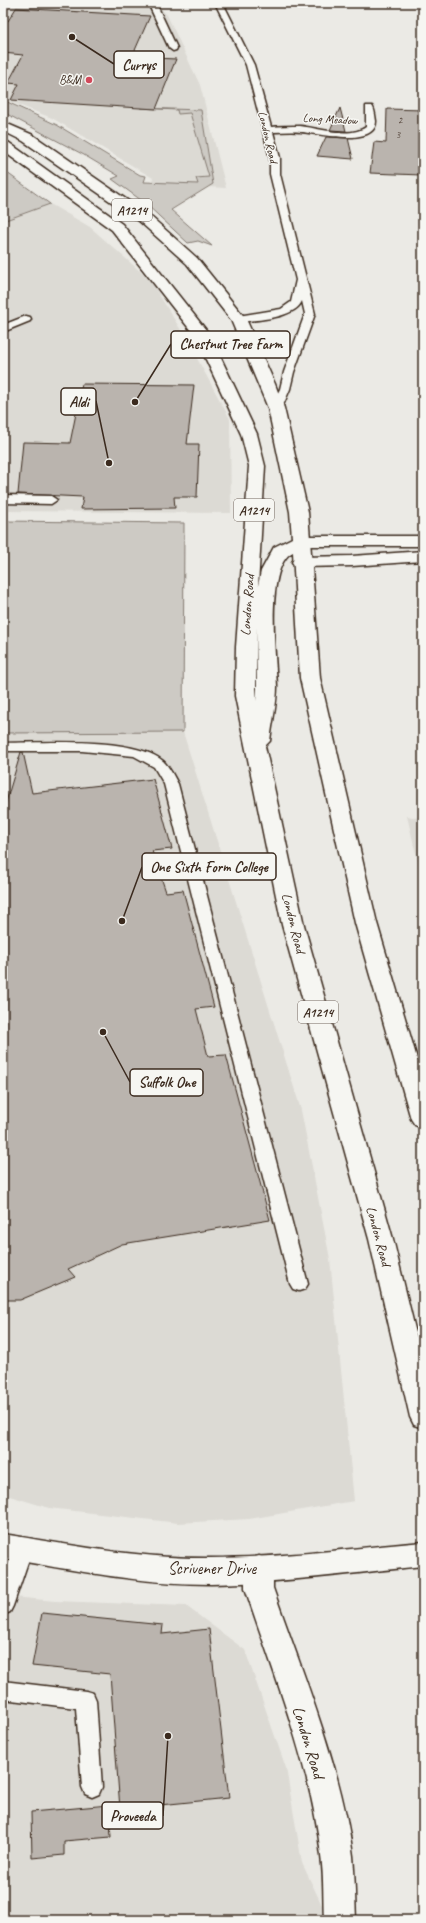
<svg xmlns="http://www.w3.org/2000/svg" width="426" height="1923" font-family="Caveat,sans-serif">
<style>
.built{fill:#dcdad4}
.green{fill:#cdcac4;stroke:#847a71}
.building{fill:#bab4ae;stroke:#3b2a1e}
.lines{fill:none;stroke-linecap:round;stroke-linejoin:round}
.service-casing{stroke:#3b2a1e;stroke-width:3}
.minor-casing{stroke:#3b2a1e;stroke-width:3}
.tertiary-casing{stroke:#3b2a1e;stroke-width:3}
.primary-casing{stroke:#3b2a1e;stroke-width:3}
.service{fill:#f6f6f2;fill-rule:evenodd}
.minor{fill:#f6f6f2;fill-rule:evenodd}
.tertiary{fill:#f6f6f2;fill-rule:evenodd}
.primary{fill:#f6f6f2;fill-rule:evenodd}
.poi-dot{fill:#d1495b;stroke:#f6f6f2;stroke-width:1.5}
.labels{text-anchor:middle;stroke-width:3;stroke-linejoin:round;paint-order:stroke}
.far-number-label{font-size:10px;fill:#5b4c42}
.far-poi-label{font-size:12px;fill:#3b2a1e;stroke:#f6f6f2;text-anchor:end}
.far-street-label{font-size:12px;fill:#3b2a1e;stroke:#f6f6f2}
.shield{fill:#f6f6f2;stroke:#73675e;stroke-width:1}
.shield-label{font-size:13px;font-weight:bold;fill:#3b2a1e}
.street-label{font-size:14px;fill:#3b2a1e;stroke:#f6f6f2}
.near-street-label{font-size:17px;fill:#3b2a1e;stroke:#f6f6f2}
.leader{fill:none;stroke:#3b2a1e;stroke-width:1.5}
.callout-dot{fill:#3b2a1e;stroke:#f6f6f2;stroke-width:1.5}
.callout{fill:#f6f6f2;stroke:#3b2a1e;stroke-width:1.5}
.callout-label{font-size:15px;text-anchor:middle;font-weight:bold;fill:#3b2a1e}
</style>
<rect width="100%" height="100%" fill="#ebeae5"/>
<filter id="ink" filterUnits="userSpaceOnUse"><feTurbulence type="fractalNoise" baseFrequency=".025" numOctaves="2"/><feDisplacementMap in="SourceGraphic" scale="8" xChannelSelector="R" yChannelSelector="G"/><feConvolveMatrix kernelMatrix="1 2 1 2 8 2 1 2 1" color-interpolation-filters="sRGB"/></filter>
<g filter="url(#ink)">
<g class="built">
<path d="M3,3H156L167,15L200,85L226,188L150,184L153,178L52,118L3,99Z"/>
<path d="M50,204L90,227L150,280L187,340L230,419L231,513L3,511V221Z"/>
<path d="M3,521L184,523L183,732L301,1110L330,1259L354,1501L249,1519L178,1523L49,1508L3,1494Z"/>
<path d="M407,816L423,819V883Z"/>
<path d="M3,1596L55,1601L186,1606L245,1650L286,1768L302,1863L329,1920H3Z"/>
</g>
<g class="green">
<path d="M3,100L57,125L140,175L146,176L144,182L198,184L196,178L209,177L190,113L178,114L177,110L140,108L201,110L213,184L171,210L212,246L198,241L188,243L145,203L112,179L119,176L84,155L3,112Z"/>
<path d="M3,170L50,204L3,221Z"/>
<path d="M3,521L184,523L183,732L3,733Z"/>
</g>
<g class="building">
<path d="M16,8L150,16L132,57L176,59L156,109L11,100L19,84L8,83L23,55L3,53V21H8Z"/>
<path d="M340,108L346,131L330,130Z"/>
<path d="M387,109L423,110L421,175L370,173L374,142L386,143Z"/>
<path d="M326,137L348,138L353,159L317,156Z"/>
<path d="M82,384L194,385L187,444H199L197,497H174L175,508L81,509L83,497L18,494L23,442L70,443Z"/>
<path d="M21,752H23L32,793L153,779L172,849L152,851L166,892L183,890L214,1007L196,1009L208,1056L226,1055L270,1220L122,1244L68,1269L75,1277L20,1300H3V812Z"/>
<path d="M42,1613L163,1625L162,1634L209,1629L229,1798L120,1809L110,1674L32,1666Z"/>
<path d="M109,1805L111,1837L64,1841V1855L32,1858L31,1812Z"/>
</g>
<g class="lines">
<defs>
<g id="service">
<path d="M148,3H156L177,48L176,50L173,51L169,48Z"/>
<path d="M215,3H223L254,65L271,127C281,126 291,126 300,126C319,128 349,139 366,127V106H372C375,110 375,116 376,121C376,148 316,133 301,132C291,131 282,132 273,132L280,158V174L315,314L294,372L290,389L282,408L276,411L270,408L280,389L284,372L305,314L302,301C295,319 254,320 238,322L233,319L238,316L281,309L291,302L296,280L270,174V158L246,65Z"/>
<path d="M26,316L30,317L31,319L30,321L3,332V325Z"/>
<path d="M3,495L51,496L57,500L51,504L3,503Z"/>
<path d="M3,743C43,743 133,736 163,761C169,766 174,777 178,784L308,1284L305,1289L299,1291L293,1289L290,1284L164,784L154,767L134,756L82,751H3Z"/>
<path d="M22,1542L29,1544L32,1550L13,1606L10,1612L3,1615V1578L15,1544Z"/>
<path d="M3,1681L86,1691L93,1693L96,1700L102,1787L99,1794L92,1797L85,1794L82,1787L76,1708L3,1699Z"/>
</g>
<g id="minor">
<path d="M300,536H423V546H300L294,545L291,541L294,537Z"/>
<path d="M423,551V561L352,566L301,567L295,566L292,562L295,558L301,557L352,556Z"/>
<path d="M259,1556L269,1560L273,1569V1588C302,1672 342,1768 353,1856C355,1877 355,1899 356,1920H324C323,1899 324,1877 321,1856C312,1769 273,1672 245,1588V1569L249,1560Z"/>
</g>
<path id="tertiary" d="M3,1534C72,1545 141,1559 211,1558C282,1558 353,1548 423,1542V1566C353,1573 282,1583 211,1584C141,1584 72,1570 3,1558Z"/>
<path id="primary" d="M3,122L33,135L149,215L197,258L246,319L275,384L284,408L308,512L320,678L377,923L423,1079V1128L415,1125L411,1119L355,923L300,678L293,552C264,566 276,658 277,686C277,704 272,723 270,741L265,746L304,925L393,1239L423,1362V1428L414,1425L410,1417L369,1239L282,925L235,696L236,647L249,466L241,434L195,336L112,230L3,151V141L8,142L122,224L210,335L257,434L265,466L258,586L261,571L274,547L292,538L290,512L268,408L231,320L187,264L139,221L23,141L3,131ZM256,627L257,688L256,701Z"/>
</defs>
<use href="#service" class="service-casing"/>
<use href="#minor" class="minor-casing"/>
<use href="#tertiary" class="tertiary-casing"/>
<use href="#primary" class="primary-casing"/>
<use href="#service" class="service"/>
<use href="#minor" class="minor"/>
<use href="#tertiary" class="tertiary"/>
<use href="#primary" class="primary"/>
</g>
</g>
<circle class="poi-dot" cx="89" cy="80" r="4"/>
<g class="labels">
<g class="far-number-label">
<text x="400" y="124">2</text>
<text x="398" y="138">3</text>
</g>
<g class="far-poi-label">
<text x="81" y="84">B&amp;M</text>
</g>
<g class="far-street-label">
<text transform="translate(330 119) rotate(3)" y="4">Long Meadow</text>
<text transform="translate(268 137) rotate(77)" y="4">London Road</text>
</g>
<g class="shield">
<rect x="112" y="199" width="40" height="22" rx="3"/>
<rect x="234" y="499" width="40" height="22" rx="3"/>
<rect x="298" y="1001" width="40" height="22" rx="3"/>
</g>
<g class="shield-label">
<text x="132" y="215">A1214</text>
<text x="254" y="515">A1214</text>
<text x="318" y="1017">A1214</text>
</g>
<g class="street-label">
<text transform="translate(247 605) rotate(-86)" y="5">London Road</text>
<text transform="translate(294 923) rotate(76)" y="5">London Road</text>
<text transform="translate(379 1236) rotate(75)" y="5">London Road</text>
</g>
<g class="near-street-label">
<text x="212" y="1574">Scrivener Drive</text>
<text transform="translate(309 1742) rotate(73)" y="6">London Road</text>
</g>
</g>
<path class="leader" d="M72 37L114 64M135 402L171 344M109 463L96 401M122 921L142 867M103 1032L130 1082M168 1736L163 1816"/>
<g class="callout-dot">
<circle cx="72" cy="37" r="4"/>
<circle cx="135" cy="402" r="4"/>
<circle cx="109" cy="463" r="4"/>
<circle cx="122" cy="921" r="4"/>
<circle cx="103" cy="1032" r="4"/>
<circle cx="168" cy="1736" r="4"/>
</g>
<g class="callout">
<rect x="114" y="51" width="50" height="27" rx="4"/>
<rect x="171" y="331" width="119" height="27" rx="4"/>
<rect x="61" y="388" width="35" height="27" rx="4"/>
<rect x="142" y="853" width="134" height="27" rx="4"/>
<rect x="130" y="1069" width="73" height="27" rx="4"/>
<rect x="102" y="1802" width="61" height="27" rx="4"/>
</g>
<g class="callout-label">
<text x="139" y="70">Currys</text>
<text x="231" y="349">Chestnut Tree Farm</text>
<text x="79" y="407">Aldi</text>
<text x="209" y="872">One Sixth Form College</text>
<text x="167" y="1087">Suffolk One</text>
<text x="133" y="1821">Proveeda</text>
</g>
<rect width="426" height="1923" fill="none" stroke="#f6f6f2" stroke-width="16"/>
<rect x="8" y="8" width="410" height="1907" fill="none" stroke="#3b2a1e" stroke-width="1.5" filter="url(#ink)"/>
</svg>
